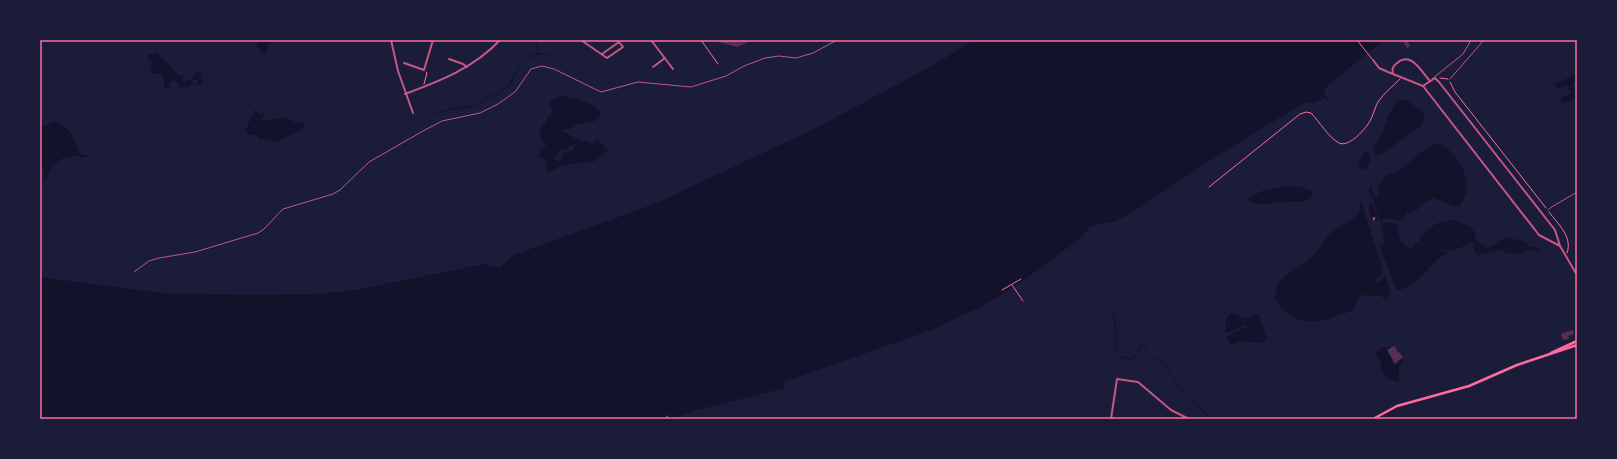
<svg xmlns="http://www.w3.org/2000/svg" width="1617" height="459" font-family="'Exo 2',sans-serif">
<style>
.water{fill:#12122b;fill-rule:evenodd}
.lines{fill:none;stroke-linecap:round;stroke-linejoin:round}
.stream{stroke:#12122b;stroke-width:1}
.building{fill:#542f53}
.path{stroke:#ff6b9d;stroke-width:1}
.service{stroke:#c65784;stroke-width:1}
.minor{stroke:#c65784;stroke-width:2}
.secondary{stroke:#ff6b9d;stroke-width:2.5}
.neatline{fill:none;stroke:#ff6b9d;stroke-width:1.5}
</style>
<rect width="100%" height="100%" fill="#1b1b3a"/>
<g class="water">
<path d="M257,40H275L269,44L266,53L264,54L257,47Z"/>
<path d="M974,40H1383L1325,88L1324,93L1330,102L1324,98L1313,103L1305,102L1209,161L1131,213L1116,221L1091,226L1082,236L1043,266L1014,287L986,304L934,329L784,382L785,388L697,410L670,419H40V277L161,293L256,295L315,294L350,291L485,264L500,268L514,255L657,203L816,128L932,66Z"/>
<path d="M155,52L164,59L180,77L184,74L182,79L184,82L186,80L190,81L197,71L202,74L201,81L203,83L201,85H197L196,83L199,82L196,79L192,81L193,85H190L187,88L185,86L181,88L174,79L173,81L169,84V88L165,89L163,86H164L165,80L162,77V74H153L150,71L152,64L147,57L149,54L153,55Z"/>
<path d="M1577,75V81L1572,83L1575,91L1571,93L1568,85L1556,89L1555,83Z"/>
<path d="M1577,91V97L1562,104L1561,98Z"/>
<path d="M560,95C571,98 598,103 601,115L595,121L575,125L572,128L563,129V131L581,142L585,141L592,144L597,139L608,150L595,161L561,166L550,172L547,171L545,166L547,160L539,156L540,151L547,144L542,141L539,132L553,110L549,104L552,99H557ZM574,145V149L563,154L560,162L554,159L561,150L567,149L569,146Z"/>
<path d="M1407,100L1423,112L1424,118L1422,125L1379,156L1375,155L1373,148C1387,134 1384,113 1399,101Z"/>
<path d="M255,110L260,114L264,113L262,119L264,121L285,117L296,123L301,122L304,124V127L297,132L277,142L270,139L267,142L263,139H258V136L248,134L245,131L253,113Z"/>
<path d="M55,122C63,125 71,131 74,139C79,149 75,154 90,156C84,158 79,156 74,156C57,157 50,167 45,182L44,170L40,167V148L42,141L40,127Z"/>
<path d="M1436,143C1450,145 1467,170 1467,184C1467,192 1464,199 1460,205L1455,206L1433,198L1423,203L1417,210L1407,213L1401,221L1391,218L1380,220L1369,189L1371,188L1374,197L1379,196L1378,186L1387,175L1398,171L1409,163L1418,154Z"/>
<path d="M1365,151H1367C1373,157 1370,163 1365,169H1360L1358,165Z"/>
<path d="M1291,186L1305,188L1312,191L1313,195L1309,200L1301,202H1284L1264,204H1257L1250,201L1248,198L1262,191Z"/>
<path d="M1361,201L1383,271L1379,278L1375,279L1376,283L1381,281L1385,275L1390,292L1387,299L1380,296L1361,295C1358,299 1356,306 1353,309C1350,312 1343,314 1339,315C1314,327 1286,324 1275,296L1278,284L1285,276L1306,262L1317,252L1328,235L1356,216L1359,213Z"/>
<path d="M1370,204L1373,206L1378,217L1377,221L1374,219L1376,217L1373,218L1372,221L1369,208Z"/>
<path d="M1450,220C1462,223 1476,225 1476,240L1487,248C1494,246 1498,240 1505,238C1512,237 1518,242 1525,241L1529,247H1537L1540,249L1538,251L1529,250L1524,253L1513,254L1498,250L1478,255L1474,251V244L1471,243L1453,251L1441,250V251L1449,253C1445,255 1439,257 1436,261C1424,272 1413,289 1396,290L1380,247L1385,244L1381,223L1389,222L1398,226C1397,236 1400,246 1411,248L1417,242L1422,243L1419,239C1429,227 1434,223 1450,220Z"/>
<path d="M1231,313L1246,318L1259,314L1267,339L1263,343L1242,341L1230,345L1226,337L1246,327L1245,325L1225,333L1226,320Z"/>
<path d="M1391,346L1390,348L1393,364L1402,359L1403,360L1399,367V382L1389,380L1380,367L1382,366L1381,362L1378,359L1376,353L1382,347H1388Z"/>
</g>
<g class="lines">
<g class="stream">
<path d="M535,40L539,53"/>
<path d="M435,114L456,108L475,106L509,86L520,66L528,58L536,54H549"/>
<path d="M1381,220L1382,223"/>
<path d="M1575,225L1577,222"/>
<path d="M1069,246L1079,258"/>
<path d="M1113,310L1116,329V355L1130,359L1138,354L1141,346H1143L1150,356L1161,361L1180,388L1189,395L1210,419"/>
</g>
</g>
<g class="building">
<path d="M720,40H753L737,47L719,42Z"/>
<path d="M1402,40H1407L1410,46L1407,48Z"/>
<path d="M1573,330L1574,334L1568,336L1569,339L1563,340L1561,335L1562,333Z"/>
<path d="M1394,346L1396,348L1398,353L1399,352L1403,357L1395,364L1387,350Z"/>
</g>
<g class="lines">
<g class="path">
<path d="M701,40L718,64"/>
<path d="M1357,40L1372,59"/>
<path d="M1440,78L1448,79"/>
<path d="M1450,82L1455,92L1546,208"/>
<path d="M424,84L427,73L426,72"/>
<path d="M1209,187L1300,114L1306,112L1311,113C1319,121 1329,138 1339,143C1349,148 1367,128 1371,119C1374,113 1375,107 1378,102C1384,93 1393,86 1400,79"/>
<path d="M1549,212C1558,224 1573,237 1567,253"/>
<path d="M1374,220L1373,218H1375"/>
<path d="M1012,285L1023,301"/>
<path d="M1002,290L1021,279"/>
<path d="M667,416L668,419"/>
</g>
<g class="service">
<path d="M1432,79L1463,54L1471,40"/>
<path d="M1450,79L1484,40"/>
<path d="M1548,210L1550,208L1577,192"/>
<path d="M134,272L149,261L159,258L195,252L258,233L264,229L283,209L333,194L340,190L369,162L423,131L442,121L480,113L498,104L515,92L531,69L542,66L554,69L601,92L638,82L691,87L726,76L744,66L765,58L779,56L796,58L813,53L837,40"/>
</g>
<g class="minor">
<path d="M391,40L398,71L413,113"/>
<path d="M581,40L607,58L623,47L619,42L602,54"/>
<path d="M651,40L673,69"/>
<path d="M449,59L463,64L467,67"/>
<path d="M1373,60L1379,68L1388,72L1423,86"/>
<path d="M404,63L424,70L433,40"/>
<path d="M653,67L665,58"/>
<path d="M1393,74C1392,69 1392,67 1397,63C1411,51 1421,71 1430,81"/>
<path d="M1423,86L1539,235L1560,246L1577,275"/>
<path d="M1423,86L1435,78L1439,82L1555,230L1560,246"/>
<path d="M405,94C440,81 474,68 500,40"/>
<path d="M1111,419L1117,379L1138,382L1171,410L1189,419"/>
</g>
<g class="secondary">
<path d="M1551,353L1577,341"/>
<path d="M1373,419L1397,406L1469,386L1517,365L1577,345"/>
</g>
</g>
<rect width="1617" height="459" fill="none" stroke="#1b1b3a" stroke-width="82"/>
<rect x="41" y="41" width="1535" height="377" class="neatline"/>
</svg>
